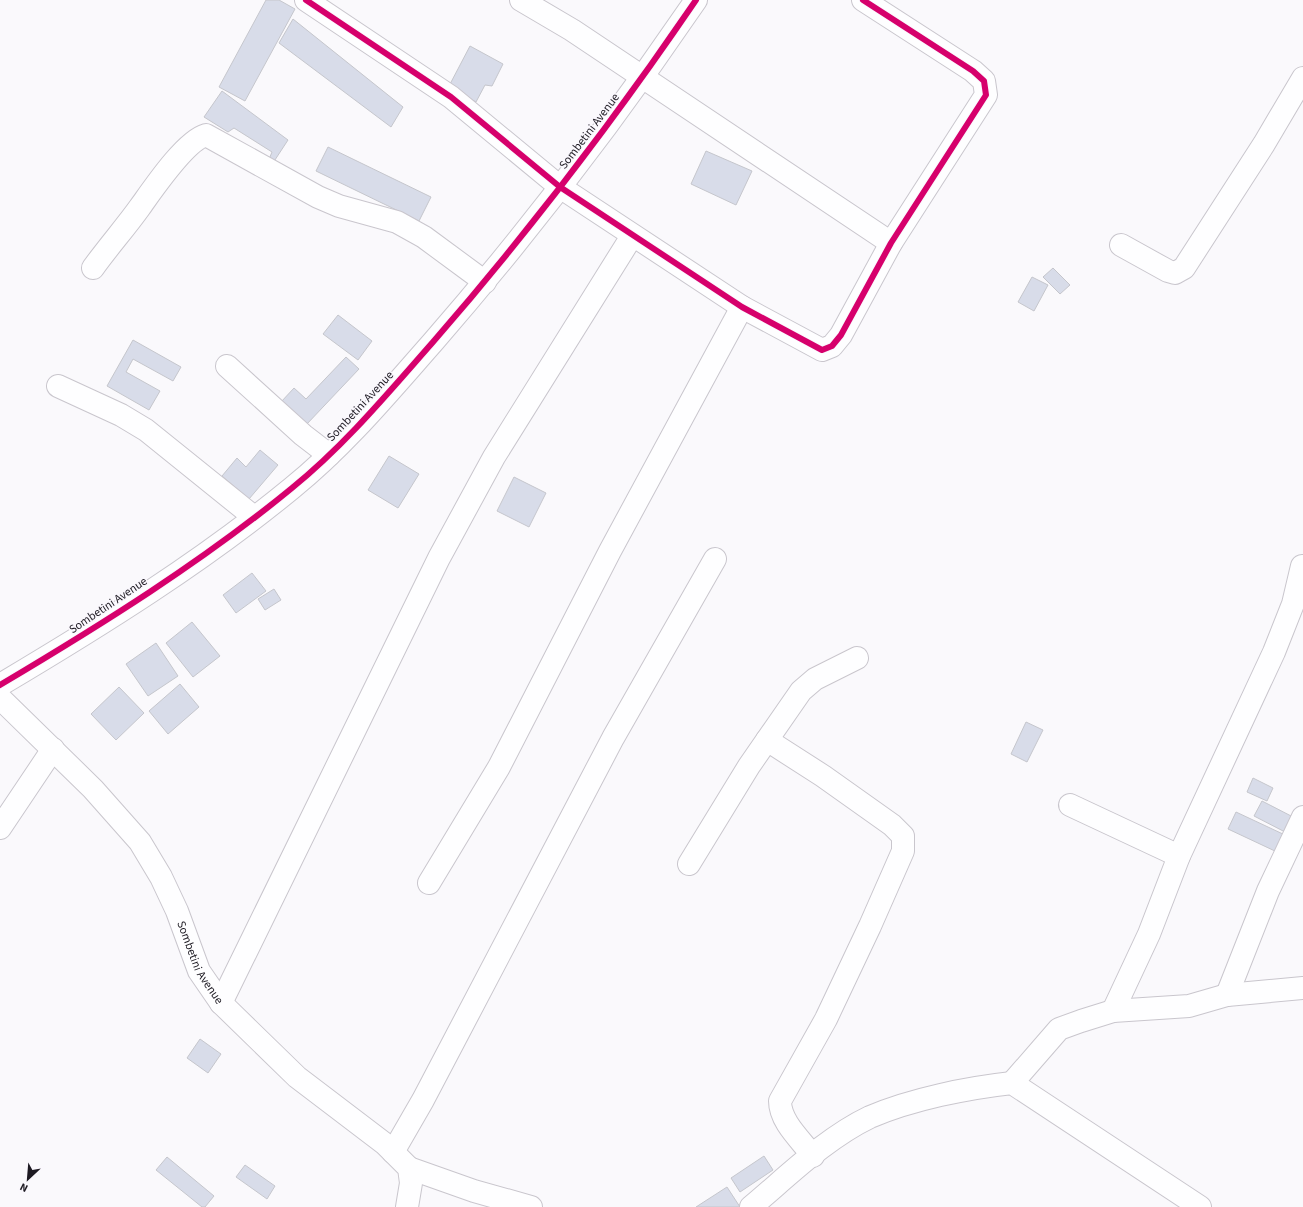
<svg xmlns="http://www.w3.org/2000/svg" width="1303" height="1207" font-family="'Source Sans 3',sans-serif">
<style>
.building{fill:#d8dce9;stroke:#c5c6cc}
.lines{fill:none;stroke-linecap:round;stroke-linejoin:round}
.street-casing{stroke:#c9c6cd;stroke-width:24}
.street{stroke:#fefeff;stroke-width:22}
.cycleway-casing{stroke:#faf8fd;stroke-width:8}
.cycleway{stroke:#d6006c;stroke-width:6}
.labels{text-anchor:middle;stroke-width:3;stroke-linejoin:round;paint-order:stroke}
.street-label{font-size:12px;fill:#1d1a22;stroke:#faf8fd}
</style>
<rect width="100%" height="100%" fill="#faf9fc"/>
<g class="building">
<path d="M266,0H279L295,9L245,101L219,87Z"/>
<path d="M293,19L403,107L391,127L279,43Z"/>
<path d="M470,46L503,64L492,86L485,85L476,102L449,86Z"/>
<path d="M222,91L288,140L271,166L267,164L272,152L234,128L228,132L204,117Z"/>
<path d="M328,147L431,197L419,221L316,171Z"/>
<path d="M706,151L752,171L736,205L691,184Z"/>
<path d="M1053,268L1070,285L1060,294L1043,277Z"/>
<path d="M1032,277L1048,285L1034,311L1018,302Z"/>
<path d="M338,315L372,341L358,360L323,334Z"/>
<path d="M133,340L181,367L173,381L133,359L126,372L160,391L149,410L107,386Z"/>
<path d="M346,357L359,369L306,425L281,402L294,388L306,399Z"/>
<path d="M260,450L278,465L249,499L222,476L237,458L246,467Z"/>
<path d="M389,456L419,474L398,508L368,490Z"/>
<path d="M514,477L546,493L529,527L497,511Z"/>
<path d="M252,573L266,591L236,613L223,595Z"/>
<path d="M274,589L281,600L265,610L258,599Z"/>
<path d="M192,622L220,656L193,677L166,643Z"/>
<path d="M156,643L178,676L148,696L126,664Z"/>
<path d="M180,684L199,707L168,734L149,711Z"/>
<path d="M119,687L144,713L116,740L91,714Z"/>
<path d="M1026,722L1043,730L1027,762L1011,754Z"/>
<path d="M1253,778L1273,788L1267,801L1247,792Z"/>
<path d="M1262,801L1295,818L1287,833L1254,816Z"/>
<path d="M1236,812L1285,835L1277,852L1228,829Z"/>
<path d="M200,1039L221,1054L208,1073L187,1058Z"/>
<path d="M764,1156L773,1170L740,1192L731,1178Z"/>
<path d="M167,1157L214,1196L205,1207H202L156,1170Z"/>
<path d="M245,1165L275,1186L267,1199L236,1177Z"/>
<path d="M727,1187L740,1207H696Z"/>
</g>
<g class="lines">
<defs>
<g id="street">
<path d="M306,0L451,97L560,187L742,307L822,350L832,346L841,335L891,243L986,95L984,81L973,71L863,0"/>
<path d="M521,0L572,30L891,243"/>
<path d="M1121,245L1168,271L1175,273L1184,268L1264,144L1303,78"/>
<path d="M93,268C108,247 125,228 140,207C153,189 185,141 206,135L318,197L339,206L397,222L424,237L485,282"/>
<path d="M227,366L303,435L329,455"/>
<path d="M58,386L121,415L146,430L254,517"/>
<path d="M0,685C101,625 202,562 292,488C345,445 388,393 433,342C527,234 615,119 696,0"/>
<path id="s1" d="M0,698L93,789L140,842L161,877L177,911L199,971L221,1003L297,1077L385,1144L409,1168L411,1183L407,1207"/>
<path d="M767,740L823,776L892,825L903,836V851L870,926L826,1019L780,1101C780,1122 801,1140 813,1156"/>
<path d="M1070,805L1179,856"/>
<path d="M0,828L53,749"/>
<path d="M689,864L749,766L801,691L815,679L857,658"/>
<path d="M429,883L499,767L610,551L742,307"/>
<path d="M1227,995L1268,891L1303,817"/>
<path d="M221,1003L439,558L494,457L632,236"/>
<path d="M1113,1011L1149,934L1179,856L1274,652L1293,604L1302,566"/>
<path d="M1012,1083L1059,1029L1081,1021L1113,1011L1189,1006L1227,995L1303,988"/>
<path d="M393,1152L423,1100L613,738L715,559"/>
<path d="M409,1168L474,1191L531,1207"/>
<path d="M751,1207C788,1176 826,1138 870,1117C912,1099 967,1088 1012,1083L1200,1207"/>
</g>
</defs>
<use href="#street" class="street-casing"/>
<use href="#street" class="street"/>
<defs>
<g id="cycleway">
<path d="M306,0L451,97L560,187L742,307L822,350L832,346L841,335L891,243L986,95L984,81L973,71L863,0"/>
<path d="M0,685C101,625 202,562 292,488C345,445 388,393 433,342C527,234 615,119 696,0"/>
</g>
</defs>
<use href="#cycleway" class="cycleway-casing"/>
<use href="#cycleway" class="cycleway"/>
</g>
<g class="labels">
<g class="street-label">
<text transform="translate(589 131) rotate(-53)" y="4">Sombetini Avenue</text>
<text transform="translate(360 406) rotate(-47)" y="4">Sombetini Avenue</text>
<text transform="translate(108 605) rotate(-34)" y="4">Sombetini Avenue</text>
<text dy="4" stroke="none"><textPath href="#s1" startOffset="336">Sombetini Avenue</textPath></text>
</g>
</g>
<g transform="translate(28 1179) rotate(206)" stroke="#faf8fd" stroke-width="3" paint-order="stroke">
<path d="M0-3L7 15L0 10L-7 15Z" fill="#1d1a22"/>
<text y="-6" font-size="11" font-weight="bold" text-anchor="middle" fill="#1d1a22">N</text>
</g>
</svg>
